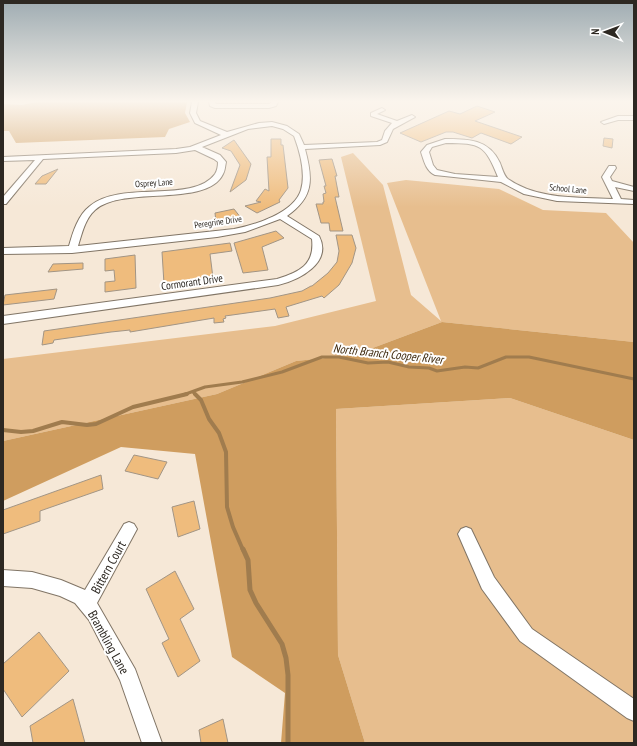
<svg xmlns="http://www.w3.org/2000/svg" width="637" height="746" font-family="'PT Sans Narrow',sans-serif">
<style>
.green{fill:#e7be8e}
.forest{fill:#cf9d5f}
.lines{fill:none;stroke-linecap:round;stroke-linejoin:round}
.stream-far2{stroke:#a07c4e;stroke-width:3}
.stream-far1{stroke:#a07c4e;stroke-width:4}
.stream{stroke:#a07c4e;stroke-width:5}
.building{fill:#efbc7d;stroke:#a29585}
.minor-casing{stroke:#817566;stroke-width:2}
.minor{fill:#fff;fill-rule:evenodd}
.labels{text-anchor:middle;stroke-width:4;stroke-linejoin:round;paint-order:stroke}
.far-street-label{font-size:9px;fill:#2d2822;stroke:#fff}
.street-label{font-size:11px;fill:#2d2822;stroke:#fff}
.water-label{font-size:12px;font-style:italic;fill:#3b260a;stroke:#fff}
.near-street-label{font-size:13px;fill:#2d2822;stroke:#fff}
</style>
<rect width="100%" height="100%" fill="#f6e8d7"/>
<g class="green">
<path d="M353,153L383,185L411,295L441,321L387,183L406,180L499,189L543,210L606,213L634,243V342L442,322L354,355L296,361L217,394L3,441V359L275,326L376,301L341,157Z"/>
<path d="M510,398L634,440V743H365L338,655L336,409Z"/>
</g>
<g class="forest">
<path d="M36,102H187L185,113L190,122L169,129L165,137L16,143L9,131H3V104L22,105Z"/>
<path d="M442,322L634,342V440L510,398L336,409L338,655L365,743H281L285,693L232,657L195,454L121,447L3,501V441L217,394L296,361L354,355Z"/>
</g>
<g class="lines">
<g class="stream-far2">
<path d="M193,392L196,395"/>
<path d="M183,395L205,387L242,382L282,372L322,357H339L368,363L388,362L409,367L429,368L437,371L465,367L478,368L506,357H529L634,379"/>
</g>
<g class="stream-far1">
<path d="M195,394L201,400L209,419L219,433L226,452L227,507L233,527L243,550"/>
<path d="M3,430L21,432L33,431L62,422L87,425L96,424L133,407L187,394"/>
</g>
<path class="stream" d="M243,549L248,560L250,590L256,603L282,644L286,658L288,675V743"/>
</g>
<g class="building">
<path d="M477,106L495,112L475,121L522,137L511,144L481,133L472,138L453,132H446L421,142L400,133L449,111L460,114Z"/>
<path d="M604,138L613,139L612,148L603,146Z"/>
<path d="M271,139H281V145H283L288,188L279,200L280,202L257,213L245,206L261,202L256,201L265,189L269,191L267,157H271Z"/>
<path d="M234,140L251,164L246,180L230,192L240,165L231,151L222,148Z"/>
<path d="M332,159L337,176H335L339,197H335L343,231H330L329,223H321L316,204H323V202H324L323,194L326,193L324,186H326L319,160Z"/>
<path d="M58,169L46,184H35L42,176Z"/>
<path d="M234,209L241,218L216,222L215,213Z"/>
<path d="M276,231L284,238L262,247L268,270L243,273L234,243Z"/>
<path d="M336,235H352L356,248L352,263L339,285L324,298L322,296L286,307L289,316L278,318L275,309L225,316L226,318L223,319L224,322L214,323V318L130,332V330L111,332L54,340L53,343L42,345L44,331L270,298L302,291L311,286H312L328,273L337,262L339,251Z"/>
<path d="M230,243L232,251L210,254L213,278L164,284L162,252Z"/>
<path d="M135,255L136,288L105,292V282L115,281L114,270L105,271V259Z"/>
<path d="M83,263V269L48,272L53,264Z"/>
<path d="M57,289L54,299L3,305L5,295Z"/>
<path d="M134,455L167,462L158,479L125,471Z"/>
<path d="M101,475L103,489L40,511V521L3,534V510Z"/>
<path d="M194,501L200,529L178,537L172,507Z"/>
<path d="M175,571L194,609L180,619L200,661L178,677L162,643L169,639L146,589Z"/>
<path d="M39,632L69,671L22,717L3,689V664Z"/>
<path d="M73,699L85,743H33L30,726Z"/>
<path d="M223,719L228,743H201L199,730Z"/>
</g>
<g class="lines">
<defs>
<g id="minor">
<path d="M192,102H198L196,113L200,121L227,132L259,123L272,122L287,126L299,134L304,145L377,142L382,140L385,131L392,123L371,116V113L382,108L385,110L377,114L397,121L412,115L415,117L393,129L387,142L380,145L305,149C313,179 314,197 287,216L319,236C333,263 299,280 278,285L3,324V316L277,279C299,272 315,265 312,239L280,219L245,232L217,237L72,253L3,254V248L69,246C73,232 78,215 90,206C121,180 193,204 215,174C217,171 218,166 218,162L214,159L195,150L176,153L43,159L6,204H3V197L35,160L3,161V157L176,149L190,147L221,135L195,123L190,113ZM272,126L283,129L294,136C300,152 306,173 301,190C294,213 255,225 234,229L78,246C82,233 85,219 95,210C123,185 207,208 223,174C225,171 225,166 226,162L220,155L202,147L248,129Z"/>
<path d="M209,102H215L216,104H269L272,102H278L276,106L269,108H215L210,106Z"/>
<path d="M618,116H634V120H618L604,124L601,122Z"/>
<path d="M445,139C468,139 489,139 500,163C502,168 504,176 508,179C538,200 578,197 613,199L602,177L609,166H615L616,168L610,177L612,181L634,187V191L615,187L621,199L634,200V204L557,201L524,194L501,182L435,175C426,171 424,161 421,152L427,145ZM446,143C481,143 485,145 498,177L455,174L437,170L433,165L429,152L432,147Z"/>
<path d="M129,522L134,524L137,529L97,603L135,669L162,743H142L120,680L89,620L75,603L60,596L32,588L3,586V570L32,572L61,580L85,590L124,524Z"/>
<path d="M466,527L471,529L494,577L532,629L634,699V721L627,718L520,641L482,589L458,534L461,529Z"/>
</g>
</defs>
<use href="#minor" class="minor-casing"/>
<use href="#minor" class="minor"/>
</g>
<linearGradient id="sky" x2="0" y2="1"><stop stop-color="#9facb2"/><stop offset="0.49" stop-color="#fbf5ed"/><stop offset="1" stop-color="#fbf5ed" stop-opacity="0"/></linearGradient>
<rect width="637" height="207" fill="url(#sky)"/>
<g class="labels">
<g class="far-street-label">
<text transform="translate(154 183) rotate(-4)" y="3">Osprey Lane</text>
<text transform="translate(568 189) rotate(5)" y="3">School Lane</text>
<text transform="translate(218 222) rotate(-8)" y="3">Peregrine Drive</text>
</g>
<g class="street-label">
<text transform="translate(192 282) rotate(-8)" y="4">Cormorant Drive</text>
</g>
<g class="water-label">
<text transform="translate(388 354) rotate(6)" y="4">North Branch Cooper River</text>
</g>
<g class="near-street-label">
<text transform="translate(108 567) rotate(-61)" y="5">Bittern Court</text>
<text transform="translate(109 642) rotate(61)" y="5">Brambling Lane</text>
</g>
</g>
<rect width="637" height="746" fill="none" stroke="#2d2822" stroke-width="8"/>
<g transform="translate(605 32) rotate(271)" stroke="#ffffff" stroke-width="3" paint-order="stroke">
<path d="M0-3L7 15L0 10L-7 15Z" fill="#2d2822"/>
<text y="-6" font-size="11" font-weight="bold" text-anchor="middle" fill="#2d2822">N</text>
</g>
</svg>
